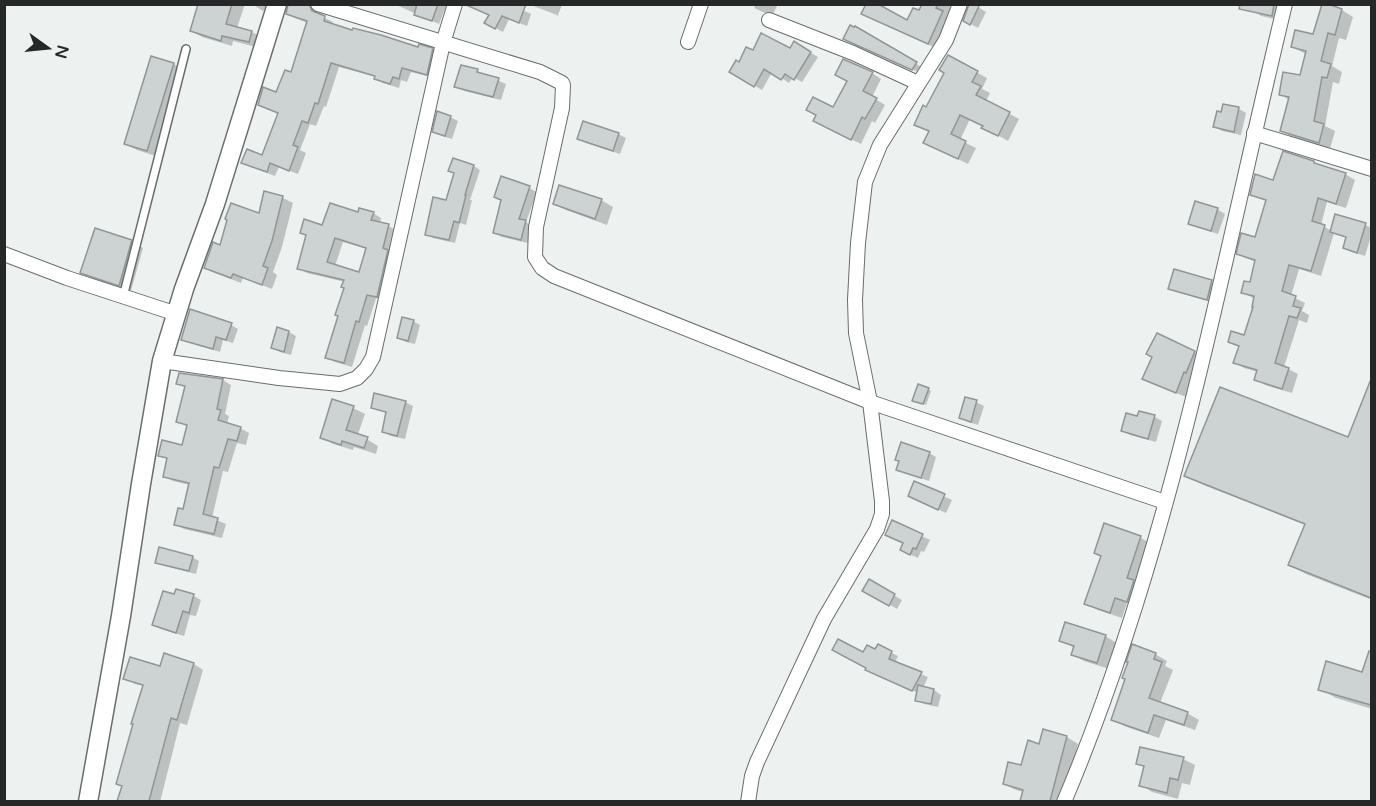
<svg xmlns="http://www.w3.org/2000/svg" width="1376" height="806" font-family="'Varela Round',sans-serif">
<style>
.shadow{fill:#0003;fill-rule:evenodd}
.building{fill:#cdd3d3;stroke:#909595;stroke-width:1.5;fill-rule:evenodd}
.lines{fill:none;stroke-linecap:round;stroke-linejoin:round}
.service-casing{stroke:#696d6c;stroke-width:10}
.minor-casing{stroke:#696d6c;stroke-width:16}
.tertiary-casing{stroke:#696d6c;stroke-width:21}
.service{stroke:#fff;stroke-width:7}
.minor{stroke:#fff;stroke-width:14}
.tertiary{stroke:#fff;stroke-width:18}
</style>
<rect width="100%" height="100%" fill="#edf2f1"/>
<g class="shadow">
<path d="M200,4H245L237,28L252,32L263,38L260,48L233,41L232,46L202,37L192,31Z"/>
<path d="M252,4H269L263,11Z"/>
<path d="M394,4H447L439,24Z"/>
<path d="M466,4L512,5L531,14L527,26L509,19L503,32L486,23L490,16Z"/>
<path d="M528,4H561L562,5L557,17V15Z"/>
<path d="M756,4H779L778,6H777L772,16L754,8Z"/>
<path d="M923,4H946L951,7L948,15L954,19L940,50L875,20L908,22L920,12Z"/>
<path d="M973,4L986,12L978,28L965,21Z"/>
<path d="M1255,4H1285L1279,20L1261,16L1254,11Z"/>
<path d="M1319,4H1329V6L1342,10L1353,17L1346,40L1339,38L1332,66L1342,72L1339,84L1333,82L1325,126L1335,131L1330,149L1293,137L1281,131L1289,100L1280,94L1301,76L1306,54L1292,47L1314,36L1323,5Z"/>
<path d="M309,5L317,10L319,15L333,22L331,25L420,49L432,50L440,54L435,78L411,72L407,82L401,80L399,88L383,83L376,77L339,67L326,107L324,106L316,126L310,124L300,150L306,153L298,174L279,167L275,176L251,167L243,163L262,157L279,113L259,104L277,94L291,74L308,23L295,18L287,14Z"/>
<path d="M855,28L923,68L920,73L853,43Z"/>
<path d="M794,43L818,57L802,82L793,77L789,83L772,72L762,90L731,72L753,52L790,49Z"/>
<path d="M152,57L174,64L185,71L159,157L137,150L125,144Z"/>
<path d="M948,57L987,78L982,89L990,93L986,101L1019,119L1008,141L970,119L960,140L976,148L968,164L935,148L929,133L927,109L945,72Z"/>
<path d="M477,71L506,84L501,100L464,91L456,86Z"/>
<path d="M872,73L881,79L872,97L885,105L875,123L872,121L861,144L824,126L834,109Z"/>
<path d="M1224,106L1239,109L1246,113L1241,135L1222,131L1215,126L1222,114Z"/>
<path d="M450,117L458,121L452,139L442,136L434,131Z"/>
<path d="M618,134L626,138L620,154L586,143L579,139Z"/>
<path d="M454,160L474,166L480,170L470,200H472L466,225L460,223L455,243L433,238L426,234L447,202L456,173Z"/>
<path d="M1314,162L1322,167L1345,174L1355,180L1346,208L1327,202L1321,225L1332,231L1365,225L1372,228V233L1365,256L1352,252L1345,248L1347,238L1334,233L1321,276L1299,269L1291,296L1305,303L1302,311L1309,315L1307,323L1299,320L1284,367L1298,374L1292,393L1265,385L1256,379L1258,372L1244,368L1235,362L1240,347L1229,341L1245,337L1255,299L1243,293L1251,284L1256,262L1248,259L1238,254L1256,239L1267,201L1252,194Z"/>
<path d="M529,188L537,192L526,222L532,226L528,243L502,237L495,233Z"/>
<path d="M265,193L283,198L293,203L282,247L273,272L277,275L272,289L243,278L241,283L215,273L205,268L221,247L229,220L260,215Z"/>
<path d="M601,200L613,207L607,225L566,210L554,204Z"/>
<path d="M1217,209L1225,214L1218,234L1197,227L1190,223Z"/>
<path d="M373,213L381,218L380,224L388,226L396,230L385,301L376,298L367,326L365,325L352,367L335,362L327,357L339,316L345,287V282L307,273L299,268L323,227L359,214ZM343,242L367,249L360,274L335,266Z"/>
<path d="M131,241L143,248L131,291L93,279L82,272Z"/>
<path d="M1211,282L1219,286L1215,303L1177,292L1170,288Z"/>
<path d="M413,321L420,325L415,344L406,342L398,338Z"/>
<path d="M231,325L238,329L233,343L223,340L220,352L190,343L183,339Z"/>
<path d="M278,329L289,332L296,336L291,355L280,352L273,347Z"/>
<path d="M1194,352L1204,358L1194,377L1186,397L1154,384L1144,378Z"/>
<path d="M180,374L223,380L231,385L225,414L229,416L227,424L240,428L249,433L246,445L237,443L228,472L223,471L212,518L226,524L222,538L184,529L176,524L185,511L190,485L173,481L164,476L168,460L160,455L183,447L188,427L178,421L186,388L178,383Z"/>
<path d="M1372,381V600L1306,574L1290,565L1306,525L1201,484L1186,475L1349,439Z"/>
<path d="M928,389L931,391L926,405L917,402Z"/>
<path d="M405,402L413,406L405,439L391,436L383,432L387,413L380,411L372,407Z"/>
<path d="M976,402L984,406L978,425L968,422L960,417Z"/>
<path d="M353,408L365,414L358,434L378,446L376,454L354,447L353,450L333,444L322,437Z"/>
<path d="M1140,412L1155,417L1162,421L1156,442L1130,435L1123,430L1138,418Z"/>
<path d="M929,453L936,457L929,481L905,473L898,469Z"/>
<path d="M915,483L952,500L946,513L917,500Z"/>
<path d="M892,522L930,540L924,552L921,551L918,558L909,554Z"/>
<path d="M1105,525L1141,538L1152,544L1139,607L1127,603L1122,618L1098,610L1086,603L1102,556Z"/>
<path d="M192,557L199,561L196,574L165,566L157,562Z"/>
<path d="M869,581L902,600L897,609L864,590Z"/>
<path d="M177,590L194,596L201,600L196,616L190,615L184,636L161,629L154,625L175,596Z"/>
<path d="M1105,636L1117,643L1109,669L1084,661L1072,654L1074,648L1061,640Z"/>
<path d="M878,646L898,656L895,663L928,677L923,688L934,690L941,695L938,707L924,704L916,700L918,693L874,674L864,654L876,651Z"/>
<path d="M1155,654L1167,661L1165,666L1173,670L1160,703L1187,713L1199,720L1195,730L1166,720L1159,738L1124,726L1112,719Z"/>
<path d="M1367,661L1372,662V709L1336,698L1320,689L1363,674Z"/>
<path d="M194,664L203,670L187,725L180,723L160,802H119L123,786L144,686L135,684L125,678L161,668Z"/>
<path d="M1044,731L1067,737L1078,744L1063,802H1021L1024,792L1016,790L1004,784L1022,767L1040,745Z"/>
<path d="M1183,759L1195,765L1190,785L1182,783L1178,799L1152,792L1141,785L1145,768L1138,763Z"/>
</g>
<g class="building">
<path d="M198,4H232L226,24L252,31L249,42L222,36L221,41L190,31Z"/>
<path d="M288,4H309L312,11L325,16L324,21L352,30L353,28L381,35L418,47L419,44L433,48L427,75L402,68L399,79L393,77L390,84L374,79L375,76L331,63L318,104L315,103L308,123L302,121L293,145L298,147L289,171L270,163L267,172L241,163L247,149L262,155L278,113L258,105L263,87L276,92L285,70L291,72L307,21L286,14Z"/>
<path d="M417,4H438L432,21L414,15Z"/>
<path d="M464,4H526L519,23L502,16L495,29L484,23L489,15Z"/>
<path d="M866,4H878L907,20L913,8L919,10L922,4H938L936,8L943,11L928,44L861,14Z"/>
<path d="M969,4H980L970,25L963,21Z"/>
<path d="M1240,4H1274L1272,16L1239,9Z"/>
<path d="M1322,4H1328L1342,9L1335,35L1328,33L1321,61L1331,64L1327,78L1322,77L1314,121L1324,124L1319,143L1280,131L1289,97L1279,95L1283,72L1300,75L1306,51L1291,47L1295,30L1313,34Z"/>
<path d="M850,25L854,27L855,26L917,62L912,70L843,39Z"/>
<path d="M761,33L790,48L794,41L811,52L794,80L785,74L781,80L764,69L754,87L729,72L736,60L739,62L746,47L753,50Z"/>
<path d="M948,55L978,71L972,82L981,86L976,95L1010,112L998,136L981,128L983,126L960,115L951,134L966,141L958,159L923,143L929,131L914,125L923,105L926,107L944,73L939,70Z"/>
<path d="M151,56L174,63L147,151L124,144Z"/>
<path d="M843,59L873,72L863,91L877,98L865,119L862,117L851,140L813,121L816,115L806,110L813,97L833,107L847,81L835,75Z"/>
<path d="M461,65L478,69L477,72L499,78L493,97L454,87Z"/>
<path d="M1223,104L1239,107L1234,132L1213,127L1217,111L1221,112Z"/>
<path d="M437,111L451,116L445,136L432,132Z"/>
<path d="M583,121L619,133L613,151L577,139Z"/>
<path d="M1283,151L1314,161V163L1346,173L1336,204L1318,198L1312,221L1325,225L1311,271L1289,265L1282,291L1296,296L1293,306L1301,308L1297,318L1289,316L1275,363L1289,368L1282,389L1254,380L1257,370L1233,363L1239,346L1228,342L1231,331L1244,335L1253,307H1252L1254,296L1241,293L1244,281L1250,282L1255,260L1236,254L1241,233L1255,237L1266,200L1250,195L1255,174L1273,180Z"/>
<path d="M453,158L474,165L465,195H466L459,223L454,221L449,240L425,235L433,197L446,200L454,173L448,171Z"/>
<path d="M501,176L530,186L519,219L526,220L521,240L493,233L501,200L494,197Z"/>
<path d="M559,185L602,199L595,219L553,204Z"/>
<path d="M264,191L283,196L272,241L263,266L268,268L262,285L233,274L231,278L204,268L213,242L220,245L227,220L225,219L231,203L259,213Z"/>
<path d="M1195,201L1218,208L1211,231L1188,224Z"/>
<path d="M330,203L358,212L359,208L374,212L371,220L389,224L383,248L388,250L377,297L367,295L359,322L356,321L344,363L325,358L338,316L335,315L344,288L341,287L344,280L297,269L306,235L300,233L304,219L322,225ZM335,238L366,248L359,272L327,262Z"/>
<path d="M1335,214L1366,223L1357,253L1343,248L1346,237L1330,232Z"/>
<path d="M95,228L132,240L119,286L80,273Z"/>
<path d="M1174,269L1212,280L1207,300L1168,289Z"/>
<path d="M190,309L232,323L226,340L216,337L213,349L181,340Z"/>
<path d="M402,317L414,320L408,341L397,338Z"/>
<path d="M277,327L289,331L284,352L271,348Z"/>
<path d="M1157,333L1195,351L1186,373L1184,372L1176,393L1142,379L1152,357L1146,354Z"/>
<path d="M179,373L223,379L217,409L221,410L218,420L241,427L237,441L228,439L219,468L214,467L203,514L218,518L214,534L174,525L178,508L183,509L189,483L163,477L167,458L158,456L162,440L182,445L187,425L176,422L185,386L176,384Z"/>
<path d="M1371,379V598L1288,565L1305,524L1184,476L1220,387L1348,437Z"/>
<path d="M918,384L929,388L923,404L912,401Z"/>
<path d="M374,393L406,401L397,436L382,432L386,412L371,408Z"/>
<path d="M965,397L977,400L971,422L959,418Z"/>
<path d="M332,399L354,406L346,430L368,437L364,448L342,441L341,445L320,438Z"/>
<path d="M1139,411L1155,415L1148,439L1121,431L1126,413L1137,416Z"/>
<path d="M901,442L930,452L921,478L896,470L899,461L895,460Z"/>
<path d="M914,481L945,494L938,510L908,496Z"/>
<path d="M892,520L923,534L916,549L913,548L910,555L900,550L903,543L885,535Z"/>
<path d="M1104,523L1141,536L1127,578L1134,580L1127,602L1115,598L1110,613L1084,604L1101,556L1094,553Z"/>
<path d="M159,547L193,556L189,571L155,563Z"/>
<path d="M869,579L895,594L889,606L862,591Z"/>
<path d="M176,589L194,594L189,613L183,611L176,633L152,625L163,591L174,594Z"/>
<path d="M1065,622L1106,635L1097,663L1071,655L1074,646L1059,641Z"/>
<path d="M838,639L863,652L867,645L875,649L878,644L892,651L889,659L922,672L912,691L865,670L866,668L832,650Z"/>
<path d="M1132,644L1156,653L1154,659L1162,662L1149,698L1188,712L1184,725L1154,715L1148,733L1111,720L1125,679L1122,678L1128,662H1126Z"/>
<path d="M1369,651H1371V705L1318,690L1326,661L1362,672Z"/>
<path d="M164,653L194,663L184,696L177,720L171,718L149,801H117L122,786L116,784L133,724H131L143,685L123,679L130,657L160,666Z"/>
<path d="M918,685L934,689L931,704L915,701Z"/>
<path d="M1043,729L1067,736L1050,801H1020L1023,790L1003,784L1008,762L1021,765L1028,740L1039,744Z"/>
<path d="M1140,747L1184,757L1178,780L1170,778L1167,793L1139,786L1144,766L1136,764Z"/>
</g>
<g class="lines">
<defs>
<path id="service" d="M123,297L186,49"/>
<g id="minor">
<path d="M318,4L540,72L562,83L563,85L562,108L536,227L535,257L542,268L554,276L870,402L1165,502"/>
<path d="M769,20L853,53L918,83"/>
<path d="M688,42L701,4"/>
<path d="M1254,133L1372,169"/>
<path d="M4,254L67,278L177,314"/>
<path d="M162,361L279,378L340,384L357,378L366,369L373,357L443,43L455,4"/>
<path d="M748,802L752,776L757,762L824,619L877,529L882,514V501L870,402L856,333L855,300L858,243L865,182L880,145L946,40L960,4"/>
<path d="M1064,802C1172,547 1220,272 1285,4"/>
</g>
<path id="tertiary" d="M88,802L121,616L141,484L162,361L184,289L215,204L277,4"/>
</defs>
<use href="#service" class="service-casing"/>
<use href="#minor" class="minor-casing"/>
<use href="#tertiary" class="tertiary-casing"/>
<use href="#service" class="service"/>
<use href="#minor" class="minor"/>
<use href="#tertiary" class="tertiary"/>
</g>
<rect width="1376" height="806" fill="none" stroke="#262827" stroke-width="12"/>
<g transform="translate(48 48) rotate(105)" stroke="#edf2f1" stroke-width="4.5" paint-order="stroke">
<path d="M0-4.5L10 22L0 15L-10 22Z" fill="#262827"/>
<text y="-9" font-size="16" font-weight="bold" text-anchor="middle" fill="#262827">N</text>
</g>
</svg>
